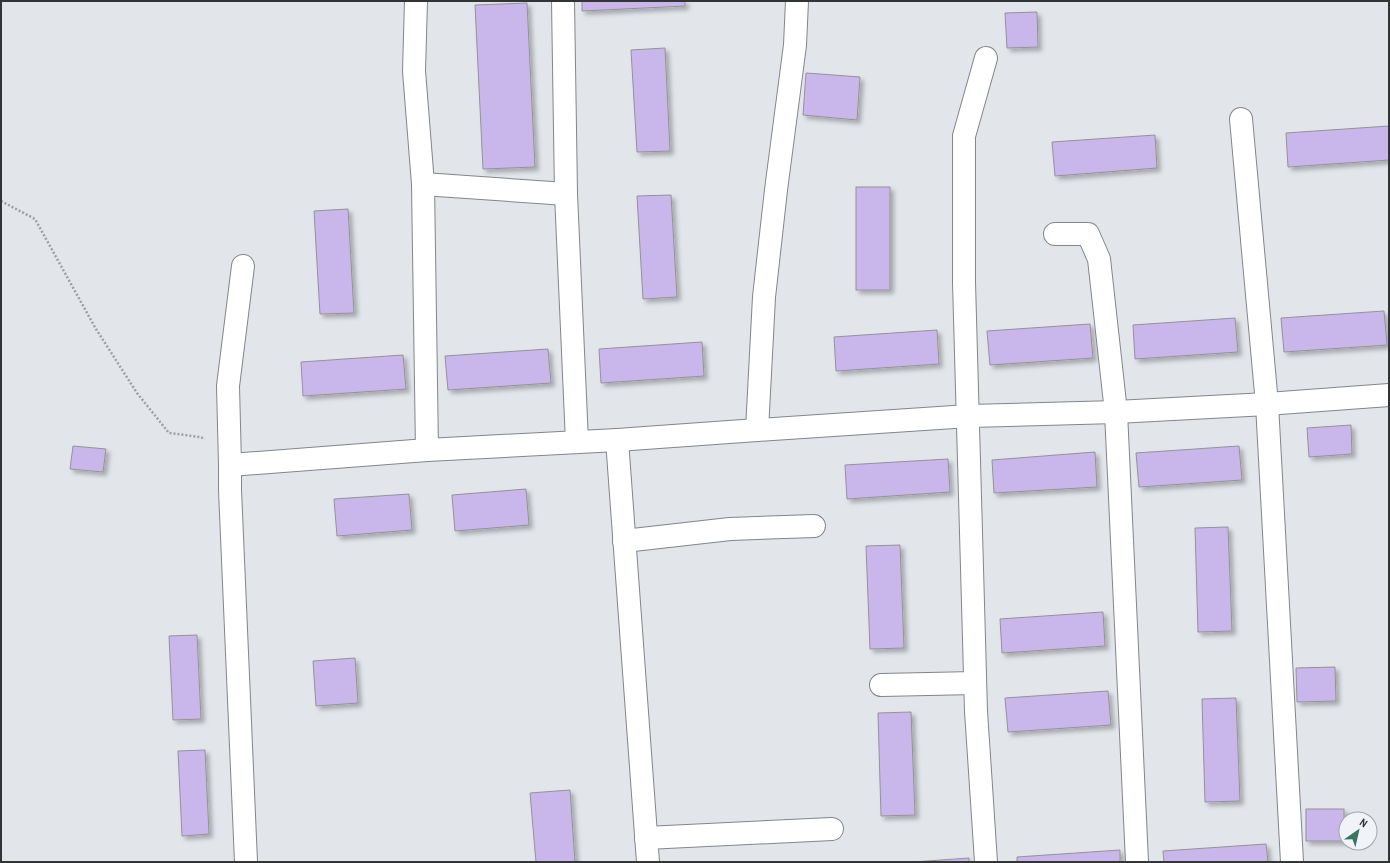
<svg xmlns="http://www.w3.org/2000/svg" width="1390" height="863" font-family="'Archivo Narrow',sans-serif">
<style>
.building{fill:#c9b7eb;stroke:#949298;filter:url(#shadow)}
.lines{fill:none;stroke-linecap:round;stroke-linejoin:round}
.minor-casing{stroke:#82858a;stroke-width:24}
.path{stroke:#9c9fa3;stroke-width:2.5;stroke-dasharray:2 2;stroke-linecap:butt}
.minor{stroke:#fff;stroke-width:22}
</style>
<defs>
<filter id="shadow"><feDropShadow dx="3.5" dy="3.5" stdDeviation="2" flood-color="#0004"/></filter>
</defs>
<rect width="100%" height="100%" fill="#e2e6eb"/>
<g class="building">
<path d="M582,1H685V6L582,11Z"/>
<path d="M527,3L535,167L483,169L475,5Z"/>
<path d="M1037,12L1038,47L1007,48L1005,13Z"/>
<path d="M665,48L670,151L637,152L631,50Z"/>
<path d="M806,73L860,77L857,120L803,115Z"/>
<path d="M1389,126V160L1288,167L1286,133Z"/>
<path d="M1155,135L1157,168L1055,176L1052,142Z"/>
<rect x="856" y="187" width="34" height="103"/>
<path d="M671,195L677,297L643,299L637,196Z"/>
<path d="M348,209L354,313L320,314L314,211Z"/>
<path d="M1384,311L1387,345L1284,352L1281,318Z"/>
<path d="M1235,318L1238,352L1135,359L1133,325Z"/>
<path d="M1090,324L1093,358L990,365L987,331Z"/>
<path d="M937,330L939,364L836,371L834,337Z"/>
<path d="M702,342L704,376L601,383L599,349Z"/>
<path d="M548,349L551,383L448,390L445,356Z"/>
<path d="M403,355L406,389L303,396L301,362Z"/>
<path d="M1351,425L1352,454L1309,457L1307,428Z"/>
<path d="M73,446L106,449L103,472L70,469Z"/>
<path d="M1239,446L1242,480L1139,487L1136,453Z"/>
<path d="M1095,452L1097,487L994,493L992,460Z"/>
<path d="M948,459L950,492L847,499L845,465Z"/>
<path d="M526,489L529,525L455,531L452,495Z"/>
<path d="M409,494L412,530L337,536L334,499Z"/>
<path d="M1228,527L1232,631L1198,632L1195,528Z"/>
<path d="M900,545L904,648L870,649L866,546Z"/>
<path d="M1103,612L1105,646L1002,653L1000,619Z"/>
<path d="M197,635L201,719L173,720L169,636Z"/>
<path d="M355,658L358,703L316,706L313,661Z"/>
<path d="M1335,667L1336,701L1297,702L1296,668Z"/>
<path d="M1108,691L1111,725L1008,732L1005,698Z"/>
<path d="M1236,698L1240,801L1205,802L1202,699Z"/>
<path d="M911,712L915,815L881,816L878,713Z"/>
<path d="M205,750L209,834L182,836L178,751Z"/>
<path d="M570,790L575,862H536L530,793Z"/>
<rect x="1306" y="809" width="38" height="32"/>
<path d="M1266,844L1268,862H1164L1163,851Z"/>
<path d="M1120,850V862H1017V857Z"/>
<path d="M969,858V862H913Z"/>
</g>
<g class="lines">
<defs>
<g id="minor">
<path d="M416,1L414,71L423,184L427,450"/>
<path d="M563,1L566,194L577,442"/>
<path d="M986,58L964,136V282L976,711L986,862"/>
<path d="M1241,119L1267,404L1292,862"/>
<path d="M423,184L566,194"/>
<path d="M1055,234H1088L1099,259L1116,412L1137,862"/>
<path d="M243,266L228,386L230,465V490L246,862"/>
<path d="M757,430L764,297L776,190L795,45L797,1"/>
<path d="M617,440L648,862"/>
<path d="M230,465L427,450L617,440L757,430L969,416L1116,412L1267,404L1389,395"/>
<path d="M624,541L730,529L814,526"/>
<path d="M881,685L975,683"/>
<path d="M646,838L832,829"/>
</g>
</defs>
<use href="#minor" class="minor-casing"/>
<path class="path" d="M1,201L35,219L96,329L137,393L169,433L200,437L205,439"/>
<use href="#minor" class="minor"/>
</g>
<rect width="1390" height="863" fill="none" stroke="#323436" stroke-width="4"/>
<g transform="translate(1358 831) rotate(34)"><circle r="19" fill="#f0f4f9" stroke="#a4a7ab"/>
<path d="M0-3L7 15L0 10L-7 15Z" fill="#3a755f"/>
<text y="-6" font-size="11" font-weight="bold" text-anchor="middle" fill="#323436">N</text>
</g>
</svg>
